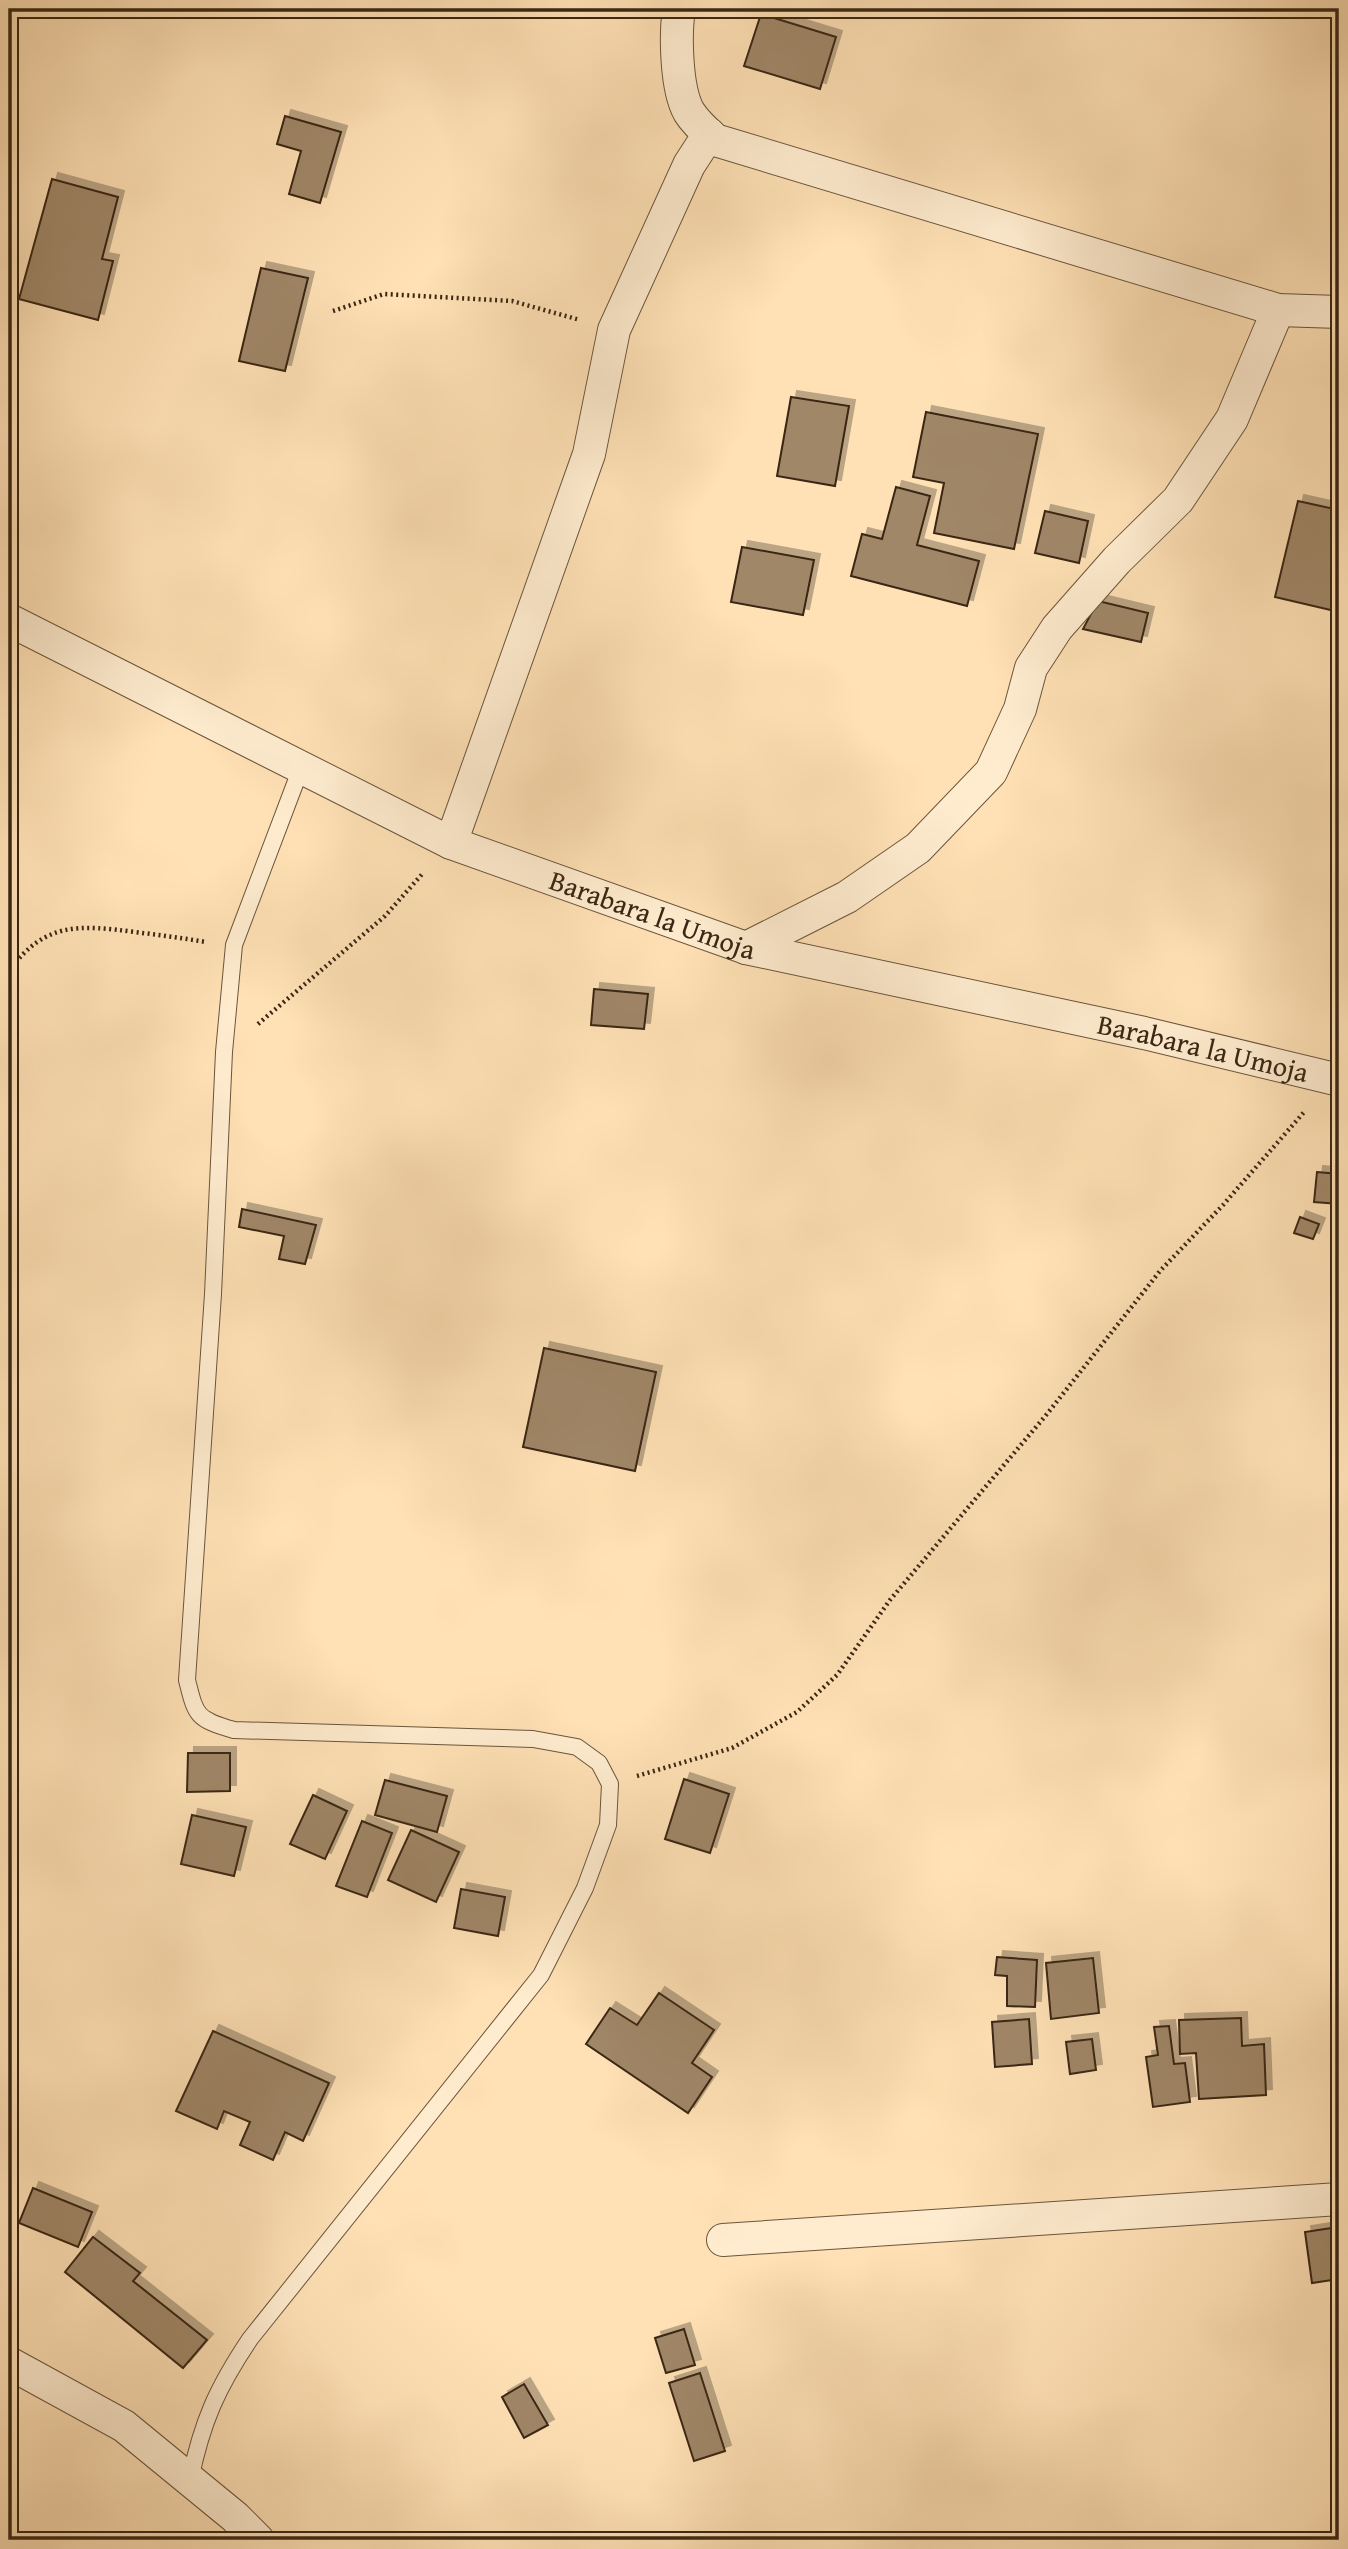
<svg xmlns="http://www.w3.org/2000/svg" width="1348" height="2549" font-family="'Gentium Book Plus',serif">
<style>
.building{fill:#a08767;stroke:#3a2613;stroke-width:2;filter:url(#shadow)}
.lines{fill:none;stroke-linecap:round;stroke-linejoin:round}
.lane-casing{stroke:#6b553c;stroke-width:18}
.street-casing{stroke:#6b553c;stroke-width:34}
.path{stroke:#3a2613;stroke-width:4.5;stroke-dasharray:2 3.5;stroke-linecap:butt}
.lane{stroke:#ffeccf;stroke-width:16}
.street{stroke:#ffeccf;stroke-width:32}
.labels{text-anchor:middle;stroke-width:5;stroke-linejoin:round;paint-order:stroke}
.street-label{font-size:28px;fill:#3a2613;stroke:#ffeccf}
</style>
<defs>
<filter id="shadow"><feDropShadow dx="6" dy="-6" stdDeviation="0" flood-color="#0004"/></filter>
</defs>
<rect width="100%" height="100%" fill="#ffe1b5"/>
<filter id="stains"><feTurbulence type="fractalNoise" baseFrequency=".00286" numOctaves="4"/><feColorMatrix values="0 0 0 0 .2 0 0 0 0 .09 0 0 0 0 .02 0 0 0 .5 -.17"/></filter>
<radialGradient id="worn" r=".72"><stop offset=".6" stop-color="#630" stop-opacity="0"/><stop offset="1" stop-color="#630" stop-opacity=".3"/></radialGradient>
<g class="building">
<path d="M761,14L836,37L820,89L744,66Z"/>
<path d="M285,116L341,132L320,203L289,194L301,151L277,144Z"/>
<path d="M52,179L118,197L102,259L113,261L98,320L19,299Z"/>
<path d="M261,268L308,278L285,371L239,361Z"/>
<path d="M791,397L849,406L835,486L777,476Z"/>
<path d="M926,412L1038,434L1014,549L934,533L944,483L913,477Z"/>
<path d="M896,487L930,496L917,545L979,561L967,606L851,576L862,534L882,539Z"/>
<path d="M1298,501L1339,510V612L1275,597Z"/>
<path d="M1045,511L1088,521L1079,563L1035,553Z"/>
<path d="M742,547L814,560L803,615L731,602Z"/>
<path d="M1094,600L1148,613L1141,642L1083,629L1092,612Z"/>
<path d="M594,989L648,994L644,1029L591,1025Z"/>
<path d="M1317,1172L1339,1174V1204L1314,1202Z"/>
<path d="M242,1209L316,1225L305,1264L279,1259L284,1236L239,1227Z"/>
<path d="M1300,1217L1319,1224L1313,1239L1294,1233Z"/>
<path d="M544,1348L656,1372L635,1471L523,1447Z"/>
<path d="M188,1753H230V1791L187,1792Z"/>
<path d="M684,1779L729,1794L710,1853L665,1839Z"/>
<path d="M385,1780L447,1796L437,1832L375,1815Z"/>
<path d="M313,1795L347,1811L325,1859L290,1844Z"/>
<path d="M192,1815L246,1827L234,1876L181,1864Z"/>
<path d="M362,1821L392,1833L367,1897L336,1886Z"/>
<path d="M411,1830L459,1852L436,1902L388,1880Z"/>
<path d="M1339,1884V1952L1331,1885Z"/>
<path d="M461,1889L505,1897L498,1936L454,1928Z"/>
<path d="M997,1957L1037,1960L1035,2007L1007,2006V1976L995,1975Z"/>
<path d="M1093,1958L1099,2013L1051,2019L1046,1963Z"/>
<path d="M659,1993L714,2030L692,2063L712,2077L688,2113L586,2044L610,2008L637,2025Z"/>
<path d="M1241,2018L1242,2046L1264,2044L1266,2095L1199,2099L1196,2053L1180,2054L1179,2020Z"/>
<path d="M1029,2019L1032,2064L995,2067L992,2022Z"/>
<path d="M1169,2026L1174,2064L1185,2063L1190,2102L1153,2107L1146,2057L1158,2055L1154,2027Z"/>
<path d="M213,2031L329,2083L303,2141L285,2132L273,2160L240,2145L250,2122L224,2111L217,2129L176,2111Z"/>
<path d="M1092,2039L1096,2070L1070,2074L1066,2042Z"/>
<path d="M33,2188L92,2212L78,2247L19,2223Z"/>
<path d="M1338,2227L1339,2279L1312,2283L1305,2232Z"/>
<path d="M93,2237L140,2273L133,2281L207,2340L183,2368L65,2272Z"/>
<path d="M684,2329L695,2365L666,2373L655,2338Z"/>
<path d="M700,2373L725,2451L694,2461L669,2383Z"/>
<path d="M524,2384L548,2425L524,2438L502,2397Z"/>
</g>
<g class="lines">
<defs>
<path id="lane" d="M190,2480C202,2422 217,2388 250,2339L541,1975L585,1888L608,1825L610,1784L599,1763L577,1747L533,1739L234,1730C196,1719 196,1716 187,1680L213,1294L224,1052L234,945L301,768"/>
<g id="street">
<path d="M679,9C675,35 676,89 689,112C696,123 705,131 715,140L1278,310L1339,312"/>
<path id="s1" d="M9,620L451,843L746,948L1144,1033L1339,1080"/>
<path d="M451,843L589,454L614,330L689,165L709,134"/>
<path d="M746,948L847,897L918,848L991,772L1020,709L1031,668L1057,628L1117,560L1178,500L1232,419L1278,310"/>
<path d="M723,2240L1339,2199"/>
<path d="M9,2363L124,2426L235,2517L258,2540"/>
</g>
</defs>
<use href="#lane" class="lane-casing"/>
<use href="#street" class="street-casing"/>
<g class="path">
<path d="M333,311L384,294L512,301L580,320"/>
<path d="M9,971C45,921 80,925 135,932C159,935 182,938 206,942"/>
<path d="M258,1024L385,916L424,872"/>
<path d="M637,1776L732,1748L797,1712L837,1675L890,1600L1047,1414L1160,1271L1223,1205L1305,1111"/>
</g>
<use href="#lane" class="lane"/>
<use href="#street" class="street"/>
</g>
<g class="labels">
<g class="street-label">
<text dy="10" stroke="none"><textPath href="#s1" startOffset="709">Barabara la Umoja</textPath></text>
<text dy="10" stroke="none"><textPath href="#s1" startOffset="1276">Barabara la Umoja</textPath></text>
</g>
</g>
<rect width="1348" height="2549" fill="none" stroke="#ffe1b5" stroke-width="35"/>
<rect x="10" y="10" width="1327" height="2528" fill="none" stroke="#3a2613" stroke-width="3.5"/>
<rect x="18" y="18" width="1313" height="2514" fill="none" stroke="#3a2613" stroke-width="2"/>
<rect width="100%" height="100%" filter="url(#stains)"/>
<rect width="100%" height="100%" fill="url(#worn)"/>
</svg>
